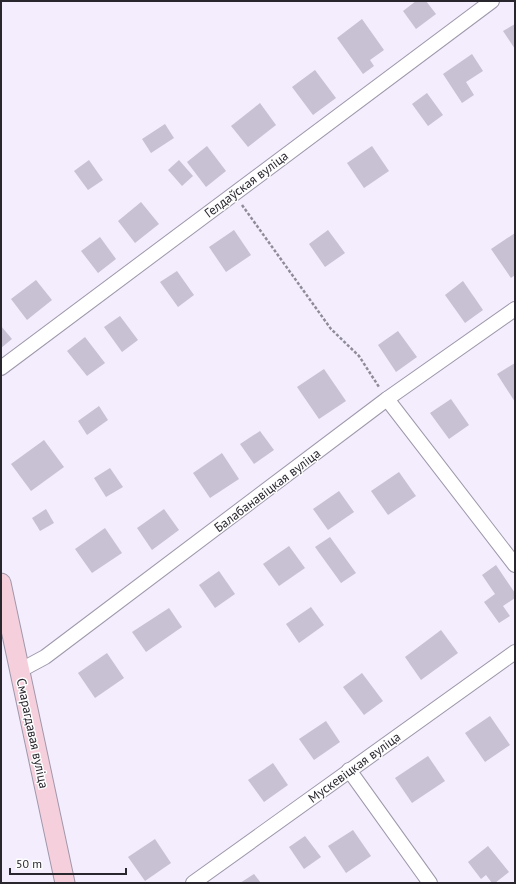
<svg xmlns="http://www.w3.org/2000/svg" width="516" height="884" font-family="'PT Sans',sans-serif">
<style>
.building{fill:#c8c1d4}
.lines{fill:none;stroke-linecap:round;stroke-linejoin:round}
.street-casing{stroke:#9f98ab;stroke-width:16}
.secondary-casing{stroke:#9f98ab;stroke-width:21}
.path{stroke:#8f8b97;stroke-width:2.5;stroke-dasharray:3 2;stroke-linecap:butt}
.street{stroke:#fff;stroke-width:14}
.secondary{stroke:#f6cfdc;stroke-width:19}
.labels{text-anchor:middle;stroke-width:3;stroke-linejoin:round;paint-order:stroke}
.street-label{font-size:13px;fill:#29262e;stroke:#fdfdfd}
</style>
<rect width="100%" height="100%" fill="#f3edfd"/>
<g class="building">
<path d="M416,1H426L436,14L416,29L403,11Z"/>
<path d="M362,19L384,50L370,60L374,66L363,74L337,38Z"/>
<path d="M515,24V49L503,31Z"/>
<path d="M472,54L483,71L466,82L474,95L462,103L443,74Z"/>
<path d="M315,70L336,98L313,115L292,87Z"/>
<path d="M427,93L443,115L428,126L412,104Z"/>
<path d="M260,103L276,125L248,147L231,126Z"/>
<path d="M165,124L174,138L151,153L142,139Z"/>
<path d="M207,146L226,171L206,187L187,162Z"/>
<path d="M372,146L389,171L364,188L347,163Z"/>
<path d="M89,160L103,180L88,190L74,171Z"/>
<path d="M179,160L193,176L182,186L168,170Z"/>
<path d="M141,202L159,224L135,243L118,221Z"/>
<path d="M234,230L251,255L226,272L209,247Z"/>
<path d="M328,230L345,253L325,267L309,244Z"/>
<path d="M515,233V275L511,278L491,249Z"/>
<path d="M100,237L116,259L98,273L81,251Z"/>
<path d="M177,271L194,295L178,307L160,282Z"/>
<path d="M36,280L52,300L27,320L11,299Z"/>
<path d="M463,281L483,310L465,323L445,295Z"/>
<path d="M120,316L138,340L122,352L104,327Z"/>
<path d="M1,326L12,339L1,348Z"/>
<path d="M398,331L417,357L396,372L378,345Z"/>
<path d="M85,337L105,363L87,376L67,351Z"/>
<path d="M515,363V402L497,374Z"/>
<path d="M324,369L346,401L319,419L297,387Z"/>
<path d="M451,399L469,425L449,439L430,413Z"/>
<path d="M99,406L108,420L87,435L78,421Z"/>
<path d="M260,431L274,450L254,464L240,444Z"/>
<path d="M44,440L64,467L31,491L11,464Z"/>
<path d="M222,453L239,479L210,498L193,473Z"/>
<path d="M110,468L123,487L106,497L94,478Z"/>
<path d="M399,472L416,496L388,515L371,491Z"/>
<path d="M339,491L354,512L328,530L313,509Z"/>
<path d="M46,509L54,523L40,531L32,518Z"/>
<path d="M164,509L179,530L152,550L137,528Z"/>
<path d="M105,528L122,553L92,573L75,549Z"/>
<path d="M330,537L356,573L341,583L315,547Z"/>
<path d="M289,546L305,568L279,586L263,564Z"/>
<path d="M496,565L515,593V598L503,606L510,616L499,623L484,602L495,594L482,575Z"/>
<path d="M219,571L235,594L215,608L199,585Z"/>
<path d="M311,607L324,625L299,643L286,624Z"/>
<path d="M169,608L182,627L146,652L132,632Z"/>
<path d="M441,630L458,653L421,680L405,657Z"/>
<path d="M107,653L124,678L95,698L78,673Z"/>
<path d="M362,673L383,701L364,715L343,687Z"/>
<path d="M490,716L510,745L485,762L465,733Z"/>
<path d="M326,721L340,742L314,760L299,739Z"/>
<path d="M428,756L445,781L412,803L395,778Z"/>
<path d="M273,763L288,785L264,802L248,780Z"/>
<path d="M353,830L371,856L346,873L328,846Z"/>
<path d="M305,836L321,857L304,869L289,847Z"/>
<path d="M155,839L171,863L145,881L128,857Z"/>
<path d="M488,846L509,872L495,883H492L486,875L481,879L468,862Z"/>
<path d="M254,874L261,883H240Z"/>
</g>
<g class="lines">
<defs>
<g id="street">
<path d="M1,368L492,1"/>
<path d="M387,399L515,565"/>
<path d="M19,671L45,657L387,399L515,309"/>
<path d="M349,770L430,883"/>
<path d="M193,883L515,652"/>
</g>
<path id="secondary" d="M1,583L65,883"/>
</defs>
<use href="#street" class="street-casing"/>
<use href="#secondary" class="secondary-casing"/>
<path class="path" d="M242,205L331,329L359,356L379,387"/>
<use href="#street" class="street"/>
<use href="#secondary" class="secondary"/>
</g>
<g class="labels">
<g class="street-label">
<text transform="translate(246 184) rotate(-37)" y="5">Гелдаўская вуліца</text>
<text transform="translate(267 490) rotate(-37)" y="5">Балабанавіцкая вуліца</text>
<text transform="translate(33 733) rotate(78)" y="5">Смарагдавая вуліца</text>
<text transform="translate(354 767) rotate(-36)" y="5">Мускевіцкая вуліца</text>
</g>
</g>
<rect width="516" height="884" fill="none" stroke="#29262e" stroke-width="4"/>
<path d="M10 868v6h116v-6" fill="none" stroke="#29262e" stroke-width="2"/>
<text x="16" y="868" font-size="12" fill="#29262e" stroke="#fdfdfd" stroke-width="3" paint-order="stroke">50 m</text>
</svg>
